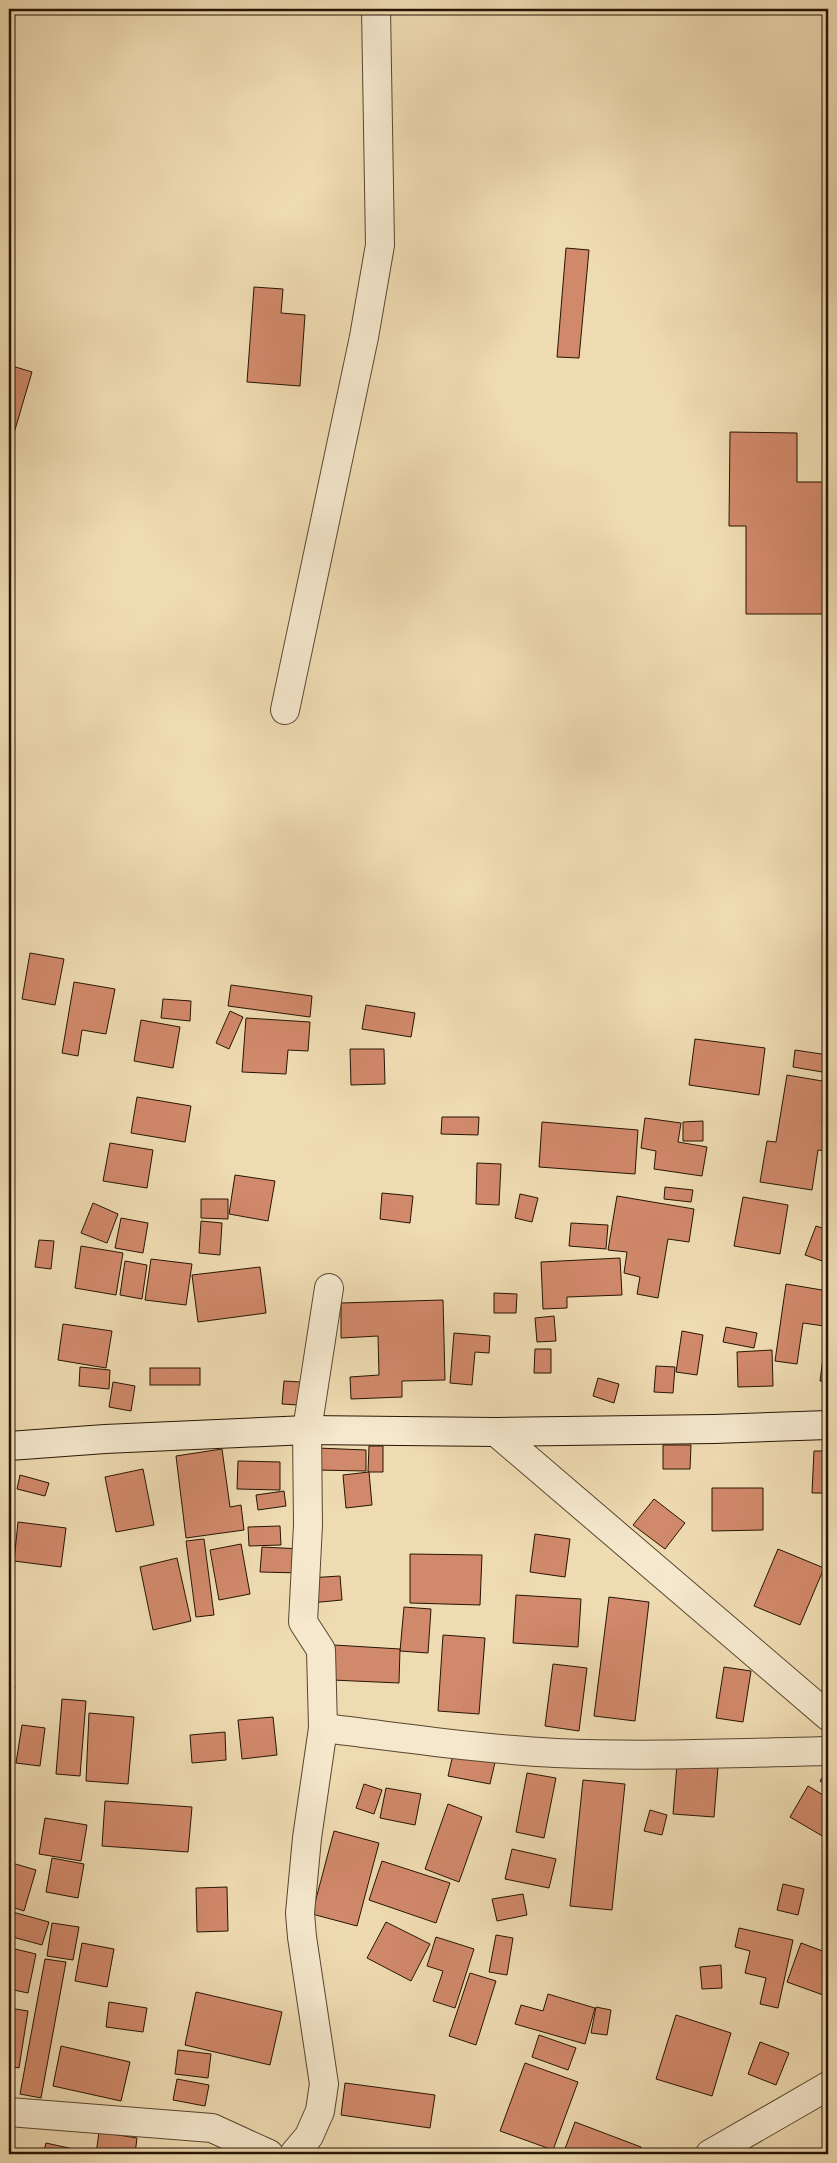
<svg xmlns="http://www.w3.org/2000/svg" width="837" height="2163" font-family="'Gentium Book Plus',serif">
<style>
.building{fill:#d1896b;stroke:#261502}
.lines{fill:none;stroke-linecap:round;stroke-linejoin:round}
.street-casing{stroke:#58462e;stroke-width:30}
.secondary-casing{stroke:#261502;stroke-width:30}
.street{stroke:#f5e8cd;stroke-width:28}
.secondary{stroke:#f5e8cd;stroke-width:28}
</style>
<rect width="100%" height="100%" fill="#efdbb2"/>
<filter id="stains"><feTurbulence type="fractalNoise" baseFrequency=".004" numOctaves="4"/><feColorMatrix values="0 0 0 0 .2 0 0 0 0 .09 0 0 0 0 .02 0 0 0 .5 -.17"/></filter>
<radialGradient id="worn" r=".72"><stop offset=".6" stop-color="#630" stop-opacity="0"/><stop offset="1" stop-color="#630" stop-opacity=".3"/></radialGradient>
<g class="building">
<path d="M566,248L589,250L579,358L557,357Z"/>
<path d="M254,287L283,289L281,313L305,315L300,386L247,382Z"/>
<path d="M9,365L32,372L9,450Z"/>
<path d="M730,432L797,433V482H824V614H746V526H729Z"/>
<path d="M30,953L64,959L55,1005L22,999Z"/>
<path d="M74,982L115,989L106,1034L82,1030L78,1056L62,1053Z"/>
<path d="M231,985L312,996L310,1017L228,1006Z"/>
<path d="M163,999L191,1001L190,1021L161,1018Z"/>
<path d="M366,1005L415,1013L411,1037L362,1029Z"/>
<path d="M230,1011L243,1017L229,1049L216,1043Z"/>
<path d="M246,1018L310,1022L308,1051L288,1050L286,1074L242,1072Z"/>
<path d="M141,1020L180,1027L173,1068L134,1061Z"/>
<path d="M695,1039L765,1048L759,1095L689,1085Z"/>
<path d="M350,1049H384L385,1084L351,1085Z"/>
<path d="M795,1050L828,1055V1073L793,1067Z"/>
<path d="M787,1075L828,1082L822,1122L828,1123V1151L818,1150L812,1190L760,1182L767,1141L776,1142Z"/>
<path d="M137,1097L191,1106L185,1142L131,1133Z"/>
<path d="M442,1117H479L478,1135L441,1134Z"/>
<path d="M645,1118L681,1123L678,1142L707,1147L702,1176L654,1169L656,1151L641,1148Z"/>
<path d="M703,1121V1141H683V1122Z"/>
<path d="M542,1122L638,1130L635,1174L539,1167Z"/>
<path d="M110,1143L153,1150L147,1188L103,1181Z"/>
<path d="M477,1163L501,1164L499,1205L476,1204Z"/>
<path d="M235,1175L275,1181L268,1221L229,1214Z"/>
<path d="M665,1187L693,1190L691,1202L664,1199Z"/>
<path d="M382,1193L413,1196L410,1223L380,1219Z"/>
<path d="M520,1194L538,1198L532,1222L515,1218Z"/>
<path d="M617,1196L694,1209L689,1242L668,1239L658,1298L637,1294L640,1277L624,1273L627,1252L608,1250Z"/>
<path d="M743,1197L788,1205L780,1254L734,1246Z"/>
<path d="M201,1199H228V1219L201,1218Z"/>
<path d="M93,1203L118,1214L107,1243L81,1233Z"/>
<path d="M121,1218L148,1223L143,1253L115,1248Z"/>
<path d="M201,1221L222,1223L220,1255L199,1253Z"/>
<path d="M571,1223L608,1225L606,1249L569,1246Z"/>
<path d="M816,1226L828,1230V1263L805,1255Z"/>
<path d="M39,1240L54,1241L51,1269L35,1267Z"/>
<path d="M81,1246L123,1253L116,1295L75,1288Z"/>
<path d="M620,1258L622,1295L567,1297V1308L543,1309L541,1262Z"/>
<path d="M151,1259L192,1264L186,1305L145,1300Z"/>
<path d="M125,1261L147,1265L142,1299L120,1295Z"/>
<path d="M260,1267L266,1313L198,1322L192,1275Z"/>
<path d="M786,1284L828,1291L824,1326L803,1323L797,1364L775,1361Z"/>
<path d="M494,1293L517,1294L516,1313H494Z"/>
<path d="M443,1300L445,1380L402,1381V1397L351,1399L350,1377L379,1375L378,1336L341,1338V1303Z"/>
<path d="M554,1316L556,1341L537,1342L535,1318Z"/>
<path d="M63,1324L112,1331L106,1368L58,1360Z"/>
<path d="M726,1327L757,1333L754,1348L723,1342Z"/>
<path d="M682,1331L703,1335L697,1375L676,1372Z"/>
<path d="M454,1333L490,1336L489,1353L475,1352L472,1385L450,1383Z"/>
<path d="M825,1343L828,1344V1382L820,1381Z"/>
<path d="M535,1349H551V1373H534Z"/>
<path d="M772,1350L773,1386L738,1387L737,1352Z"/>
<path d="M656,1366L675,1367L673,1393L654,1392Z"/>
<path d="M80,1367L110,1370L109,1389L79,1386Z"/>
<rect x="150" y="1368" width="50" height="17"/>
<path d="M598,1378L619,1384L614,1403L593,1396Z"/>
<path d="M284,1381L301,1382L299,1405L282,1404Z"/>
<path d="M113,1382L135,1386L131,1411L109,1407Z"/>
<path d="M663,1445H691L690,1469H663Z"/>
<path d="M369,1446H383V1472H368Z"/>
<path d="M317,1448L366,1450V1471L316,1470Z"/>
<path d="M222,1449L230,1507L241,1505L244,1530L186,1538L176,1456Z"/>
<path d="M814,1451H828V1493H812Z"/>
<path d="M238,1461L280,1462V1490L237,1489Z"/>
<path d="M143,1469L154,1525L116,1532L105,1477Z"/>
<path d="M369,1472L372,1505L346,1508L343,1475Z"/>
<path d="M20,1475L49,1483L45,1496L17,1489Z"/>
<path d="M712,1488H763V1530L712,1531Z"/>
<path d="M284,1491L286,1506L258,1510L256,1495Z"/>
<path d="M654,1499L685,1523L665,1549L633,1525Z"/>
<path d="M18,1522L66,1528L61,1567L14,1561Z"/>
<path d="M280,1526L281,1545L249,1546L248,1527Z"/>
<path d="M535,1534L570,1539L565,1577L530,1572Z"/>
<path d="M204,1539L214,1615L196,1617L186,1541Z"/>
<path d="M241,1544L250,1594L219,1600L210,1550Z"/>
<path d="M262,1547L302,1549L301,1573L260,1572Z"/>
<path d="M778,1549L824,1568L800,1625L754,1606Z"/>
<path d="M410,1554L482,1555L480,1605L410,1603Z"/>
<path d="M177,1558L191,1621L153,1630L140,1567Z"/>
<path d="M340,1576L342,1600L310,1603L308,1578Z"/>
<path d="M516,1595L581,1599L578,1647L513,1643Z"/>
<path d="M609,1597L649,1602L635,1721L594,1716Z"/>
<path d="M404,1607L431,1609L428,1653L400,1651Z"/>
<path d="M443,1635L485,1638L479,1714L438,1711Z"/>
<path d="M334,1645L400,1649L399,1683L332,1680Z"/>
<path d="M553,1664L587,1668L579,1731L545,1726Z"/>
<path d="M724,1667L751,1671L743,1722L716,1718Z"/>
<path d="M9,1685L15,1687L9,1702Z"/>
<path d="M62,1699L86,1701L80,1776L56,1774Z"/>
<path d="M89,1713L134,1717L128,1784L86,1781Z"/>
<path d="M273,1717L277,1755L242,1759L238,1720Z"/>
<path d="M22,1725L45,1728L40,1766L16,1763Z"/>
<path d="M225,1732L226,1760L192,1763L190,1735Z"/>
<path d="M454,1750L496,1758L490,1784L448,1776Z"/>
<path d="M677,1764L718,1767L714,1817L673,1814Z"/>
<path d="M828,1769V1787L820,1781Z"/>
<path d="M527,1773L556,1778L544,1838L516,1832Z"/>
<path d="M583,1780L625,1784L612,1910L570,1906Z"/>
<path d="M364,1784L382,1790L374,1814L356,1808Z"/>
<path d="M808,1786L828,1798V1829L824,1837L790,1817Z"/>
<path d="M386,1788L421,1794L415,1825L380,1818Z"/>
<path d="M105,1801L192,1807L188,1852L102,1846Z"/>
<path d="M448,1804L482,1817L459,1882L425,1869Z"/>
<path d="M650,1810L667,1815L662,1835L644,1831Z"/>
<path d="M45,1818L87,1825L81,1861L39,1854Z"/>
<path d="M334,1831L379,1843L357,1926L312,1914Z"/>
<path d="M512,1849L556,1859L549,1888L505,1879Z"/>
<path d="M52,1858L84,1864L78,1898L46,1892Z"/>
<path d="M382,1861L450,1883L436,1923L369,1900Z"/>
<path d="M12,1863L36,1870L24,1911L9,1906V1875Z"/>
<path d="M783,1884L804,1889L798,1915L777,1910Z"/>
<path d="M227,1887L228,1931L197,1932L196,1888Z"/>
<path d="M523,1894L527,1915L497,1921L492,1899Z"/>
<path d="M9,1911L49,1922L42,1945L9,1936Z"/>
<path d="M386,1922L430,1944L411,1981L367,1958Z"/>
<path d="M52,1923L79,1927L73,1960L47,1956Z"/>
<path d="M739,1928L793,1940L778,2008L760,2004L766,1978L745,1973L750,1951L735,1947Z"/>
<path d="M496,1935L513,1938L507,1975L489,1972Z"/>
<path d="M436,1937L474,1949L455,2008L433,2001L443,1971L427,1966Z"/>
<path d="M82,1943L114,1949L107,1987L75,1981Z"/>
<path d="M801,1943L828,1953V1989L826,1996L787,1982Z"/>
<path d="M11,1948L36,1954L28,1993L9,1989V1959Z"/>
<path d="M45,1959L66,1962L41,2098L20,2094Z"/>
<path d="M721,1965L722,1988L702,1989L700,1967Z"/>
<path d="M470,1973L496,1981L476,2045L449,2036Z"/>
<path d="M196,1992L282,2012L270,2065L185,2045Z"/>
<path d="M548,1994L595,2008L585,2044L515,2024L521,2005L543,2011Z"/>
<path d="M109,2002L147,2008L143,2032L106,2027Z"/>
<path d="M596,2007L611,2010L607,2035L591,2033Z"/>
<path d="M9,2008L28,2011L19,2068L9,2066Z"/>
<path d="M676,2015L731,2033L712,2096L656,2079Z"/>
<path d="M539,2035L576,2048L568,2070L532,2057Z"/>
<path d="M760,2042L789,2053L776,2085L748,2074Z"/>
<path d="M61,2046L130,2062L121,2101L53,2086Z"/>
<path d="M178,2050L211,2054L208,2078L175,2074Z"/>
<path d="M525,2063L578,2082L553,2150L500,2131Z"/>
<path d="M177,2079L209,2085L205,2106L173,2100Z"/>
<path d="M345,2083L435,2095L430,2128L341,2115Z"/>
<path d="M575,2122L641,2147L639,2154H563Z"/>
<path d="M99,2132L137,2138L135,2154H96Z"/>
<path d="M46,2143L87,2152L86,2154H43Z"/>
<path d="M157,2149L192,2154H156Z"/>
</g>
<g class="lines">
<defs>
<g id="street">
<path d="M285,710L364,337L380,245L376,9"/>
<path d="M496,1432L828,1716"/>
<path d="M323,1728C400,1737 478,1749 556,1753C647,1757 738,1753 828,1751"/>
<path d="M9,2112L212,2128L269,2154"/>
<path d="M294,2154L309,2136L320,2111L324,2084L302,1937L300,1913L307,1838L323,1728L321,1650L303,1622L308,1525L307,1430L329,1288"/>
<path d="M710,2154L828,2086"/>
</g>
<path id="secondary" d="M9,1446L105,1439L307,1430L496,1432L714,1429L828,1425"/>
</defs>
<use href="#street" class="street-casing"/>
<use href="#secondary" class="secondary-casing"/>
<use href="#street" class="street"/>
<use href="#secondary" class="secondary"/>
</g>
<rect width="837" height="2163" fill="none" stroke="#efdbb2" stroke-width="30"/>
<rect x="10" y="10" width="817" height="2143" fill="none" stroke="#261502" stroke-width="2.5"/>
<rect x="15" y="15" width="807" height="2133" fill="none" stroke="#261502"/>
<rect width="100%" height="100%" filter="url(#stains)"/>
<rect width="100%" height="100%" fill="url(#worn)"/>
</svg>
